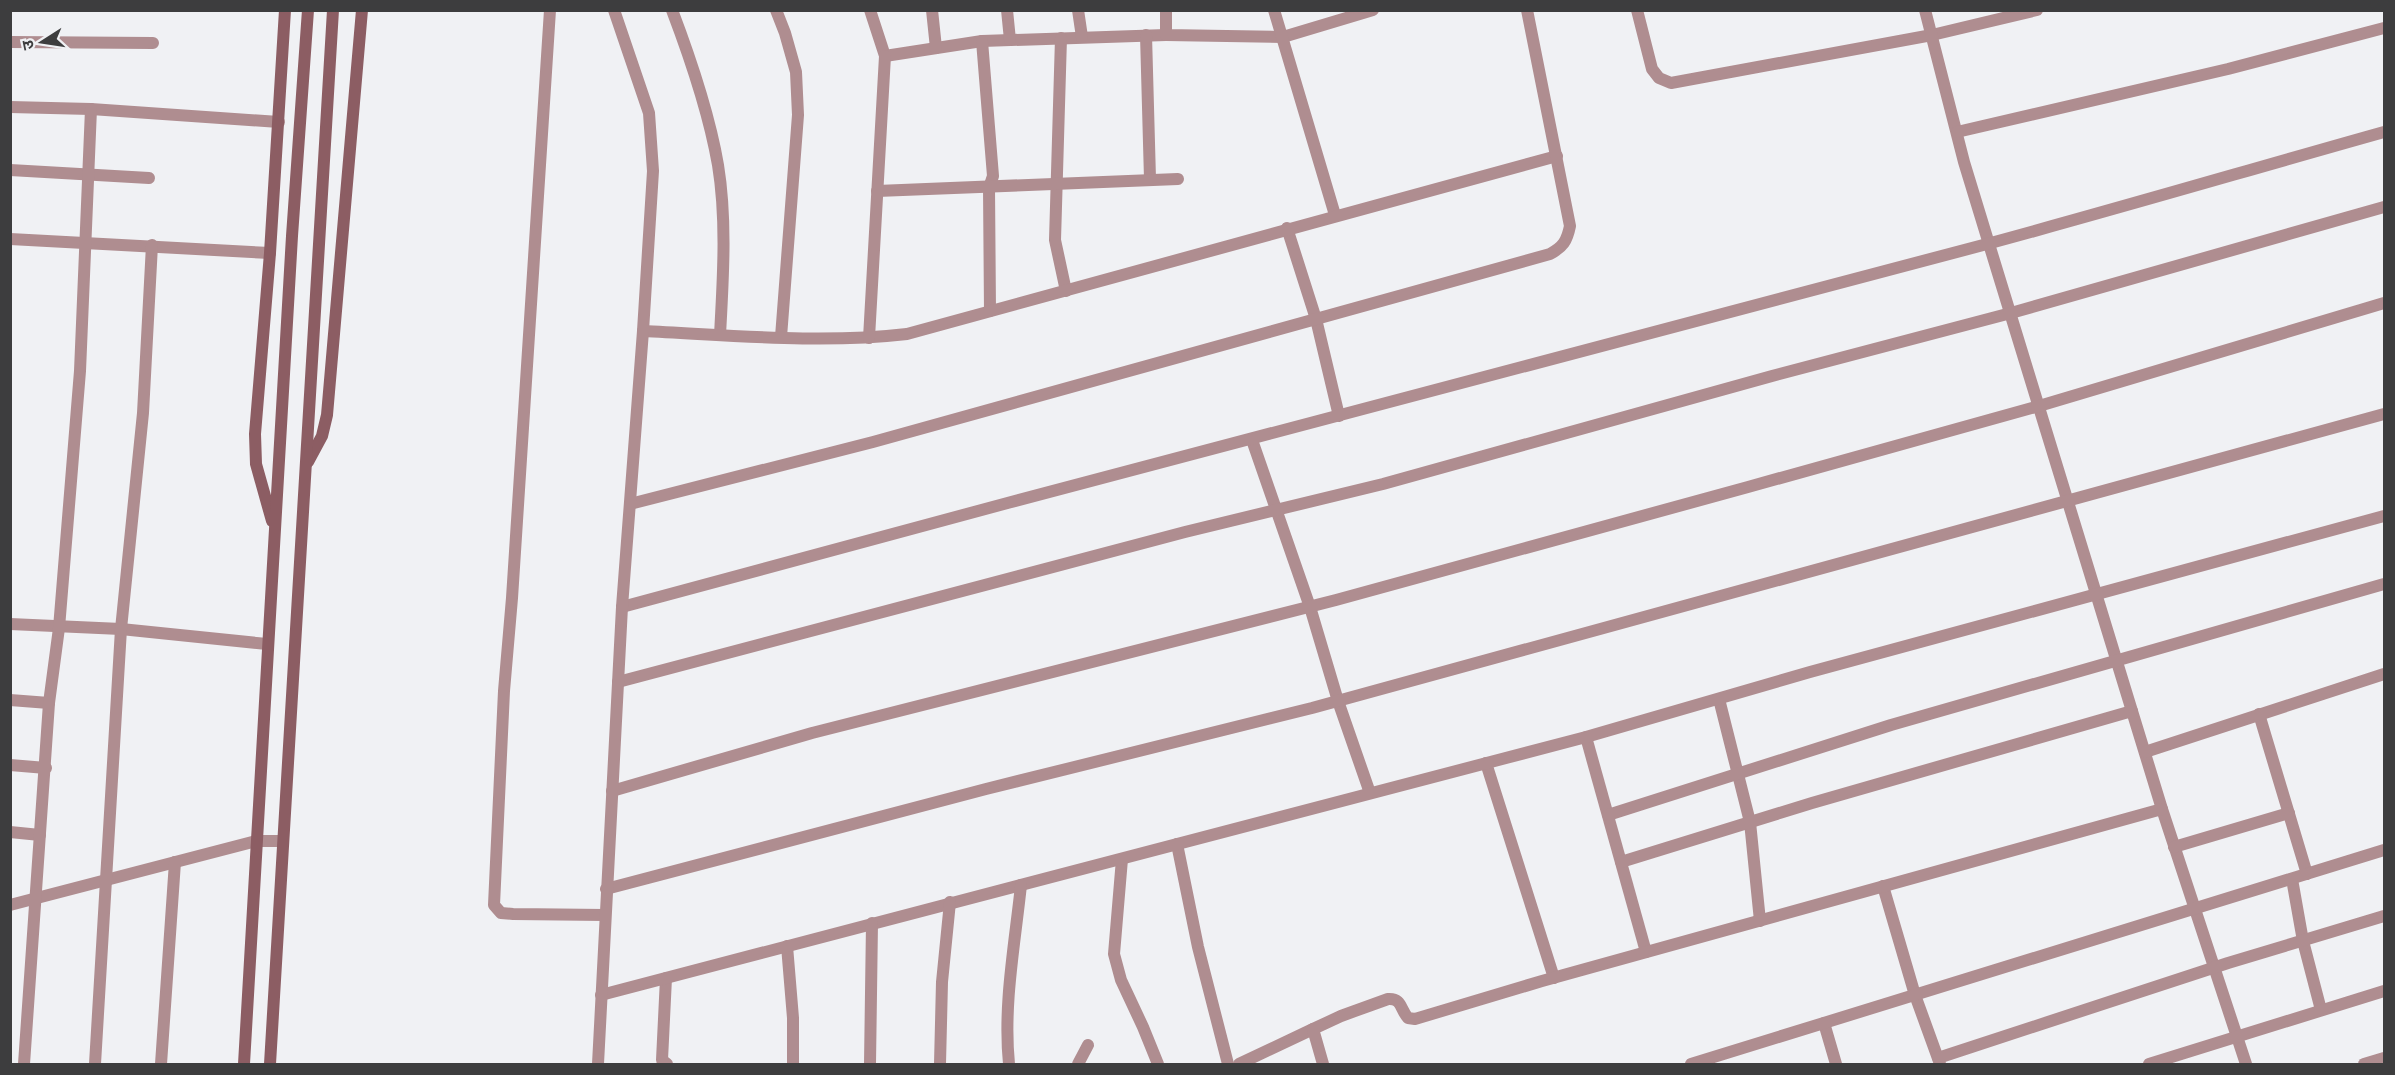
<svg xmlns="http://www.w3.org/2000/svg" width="2395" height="1075" font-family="'Work Sans','Noto Sans Devanagari',sans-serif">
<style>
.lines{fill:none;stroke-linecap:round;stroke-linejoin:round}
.street{stroke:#af8d90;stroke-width:12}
.secondary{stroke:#8c5d63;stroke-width:12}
</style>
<rect width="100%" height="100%" fill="#f0f1f4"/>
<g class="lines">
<g class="street">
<path d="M550,10L512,598L504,691L494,905L501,913L513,914L605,915"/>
<path d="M672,10C691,60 709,113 718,165C727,220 723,279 720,335"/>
<path d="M776,10L785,33L796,72L798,115L781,337"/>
<path d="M870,10L885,56L982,41L1166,35"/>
<path d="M932,10L936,48"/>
<path d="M1007,10L1010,40"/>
<path d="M1078,10L1082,37"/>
<path d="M1166,10V35L1283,37L1373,10"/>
<path d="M1274,10L1335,215"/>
<path d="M1637,10L1652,69L1659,78L1671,83L1932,35L2037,10"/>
<path d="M1925,10L1964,162L1989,244L2162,809L2246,1064"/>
<path d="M1146,35L1150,179"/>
<path d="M1061,38L1055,240L1066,291"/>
<path d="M982,41L993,176L989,188L990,311"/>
<path d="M10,42L153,43"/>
<path d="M10,107L91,109L279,122"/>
<path d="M1957,132L2228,69L2384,28"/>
<path d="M10,170L149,178"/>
<path d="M877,191L1178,179"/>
<path d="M1287,228L1316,319L1339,416"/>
<path d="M10,239L270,253"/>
<path d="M643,331C731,335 820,344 907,334L1557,156"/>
<path d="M869,338L885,56"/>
<path d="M1252,440L1310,607L1338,701L1370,793"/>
<path d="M630,504L873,442L1550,254C1563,247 1567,241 1570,226L1527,10"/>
<path d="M622,607C1076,482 1533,367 1987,244C2120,208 2252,169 2384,132"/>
<path d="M10,624L121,629L267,644"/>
<path d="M618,682L1185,532L1383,484L1772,376L2011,313L2384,207"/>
<path d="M1719,699L1750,822L1760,921"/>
<path d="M10,700L49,703"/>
<path d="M2259,714L2307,874"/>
<path d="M1586,737L1646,952"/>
<path d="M2145,752L2384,674"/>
<path d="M1486,763L1554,978"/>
<path d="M10,765L46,768"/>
<path d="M612,791L812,733L1336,600L1748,487L2039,406L2384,303"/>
<path d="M1608,815L1891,725L2384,584"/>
<path d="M10,832L40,835"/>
<path d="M1177,844L1198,947L1228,1064"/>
<path d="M2174,847L2289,813"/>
<path d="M1122,859L1114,954L1121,980L1143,1027L1158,1064"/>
<path d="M1621,862L1812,803L2132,711"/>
<path d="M2292,879L2303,941L2321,1010"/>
<path d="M1883,886L1915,995L1940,1064"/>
<path d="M606,889L986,789L1312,708L2384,414"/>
<path d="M10,905L256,841H283"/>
<path d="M787,946L793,1018V1064"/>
<path d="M666,978L662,1060L667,1064"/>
<path d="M601,995L1586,737L1810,672L2384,516"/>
<path d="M1824,1023L1836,1064"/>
<path d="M1938,1058L2228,963L2384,916"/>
<path d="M24,1064L49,703L59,628L80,371L91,109"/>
<path d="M95,1064L121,629L143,413L152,245"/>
<path d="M161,1064L175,862"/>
<path d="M598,1064L622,607L643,331L653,171L649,113L614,10"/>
<path d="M870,1064L872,923"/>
<path d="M940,1064L942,982L950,902"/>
<path d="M1009,1064C1003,1005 1015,943 1021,885"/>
<path d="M1078,1064L1088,1045"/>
<path d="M1239,1064L1313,1029"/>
<path d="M1323,1064L1313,1029L1341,1016L1388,999C1402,998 1400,1009 1408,1018L1415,1019L1542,981L2162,809"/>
<path d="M1691,1064L2384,850"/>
<path d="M2149,1064L2384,991"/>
<path d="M2364,1064L2384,1058"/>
</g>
<g class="secondary">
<path d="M308,462L322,436L327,415L362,10"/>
<path d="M272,521L256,464L255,434L270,253L285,10"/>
<path d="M244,1064L292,236L308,10"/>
<path d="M270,1064L333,10"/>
</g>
</g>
<rect width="2395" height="1075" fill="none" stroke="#3d3d3e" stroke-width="24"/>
<g transform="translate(42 42) rotate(258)" stroke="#f0f1f4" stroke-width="4.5" paint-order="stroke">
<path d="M0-4.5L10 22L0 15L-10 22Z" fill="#3d3d3e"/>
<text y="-9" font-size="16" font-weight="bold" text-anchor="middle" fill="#3d3d3e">उ</text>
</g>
</svg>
